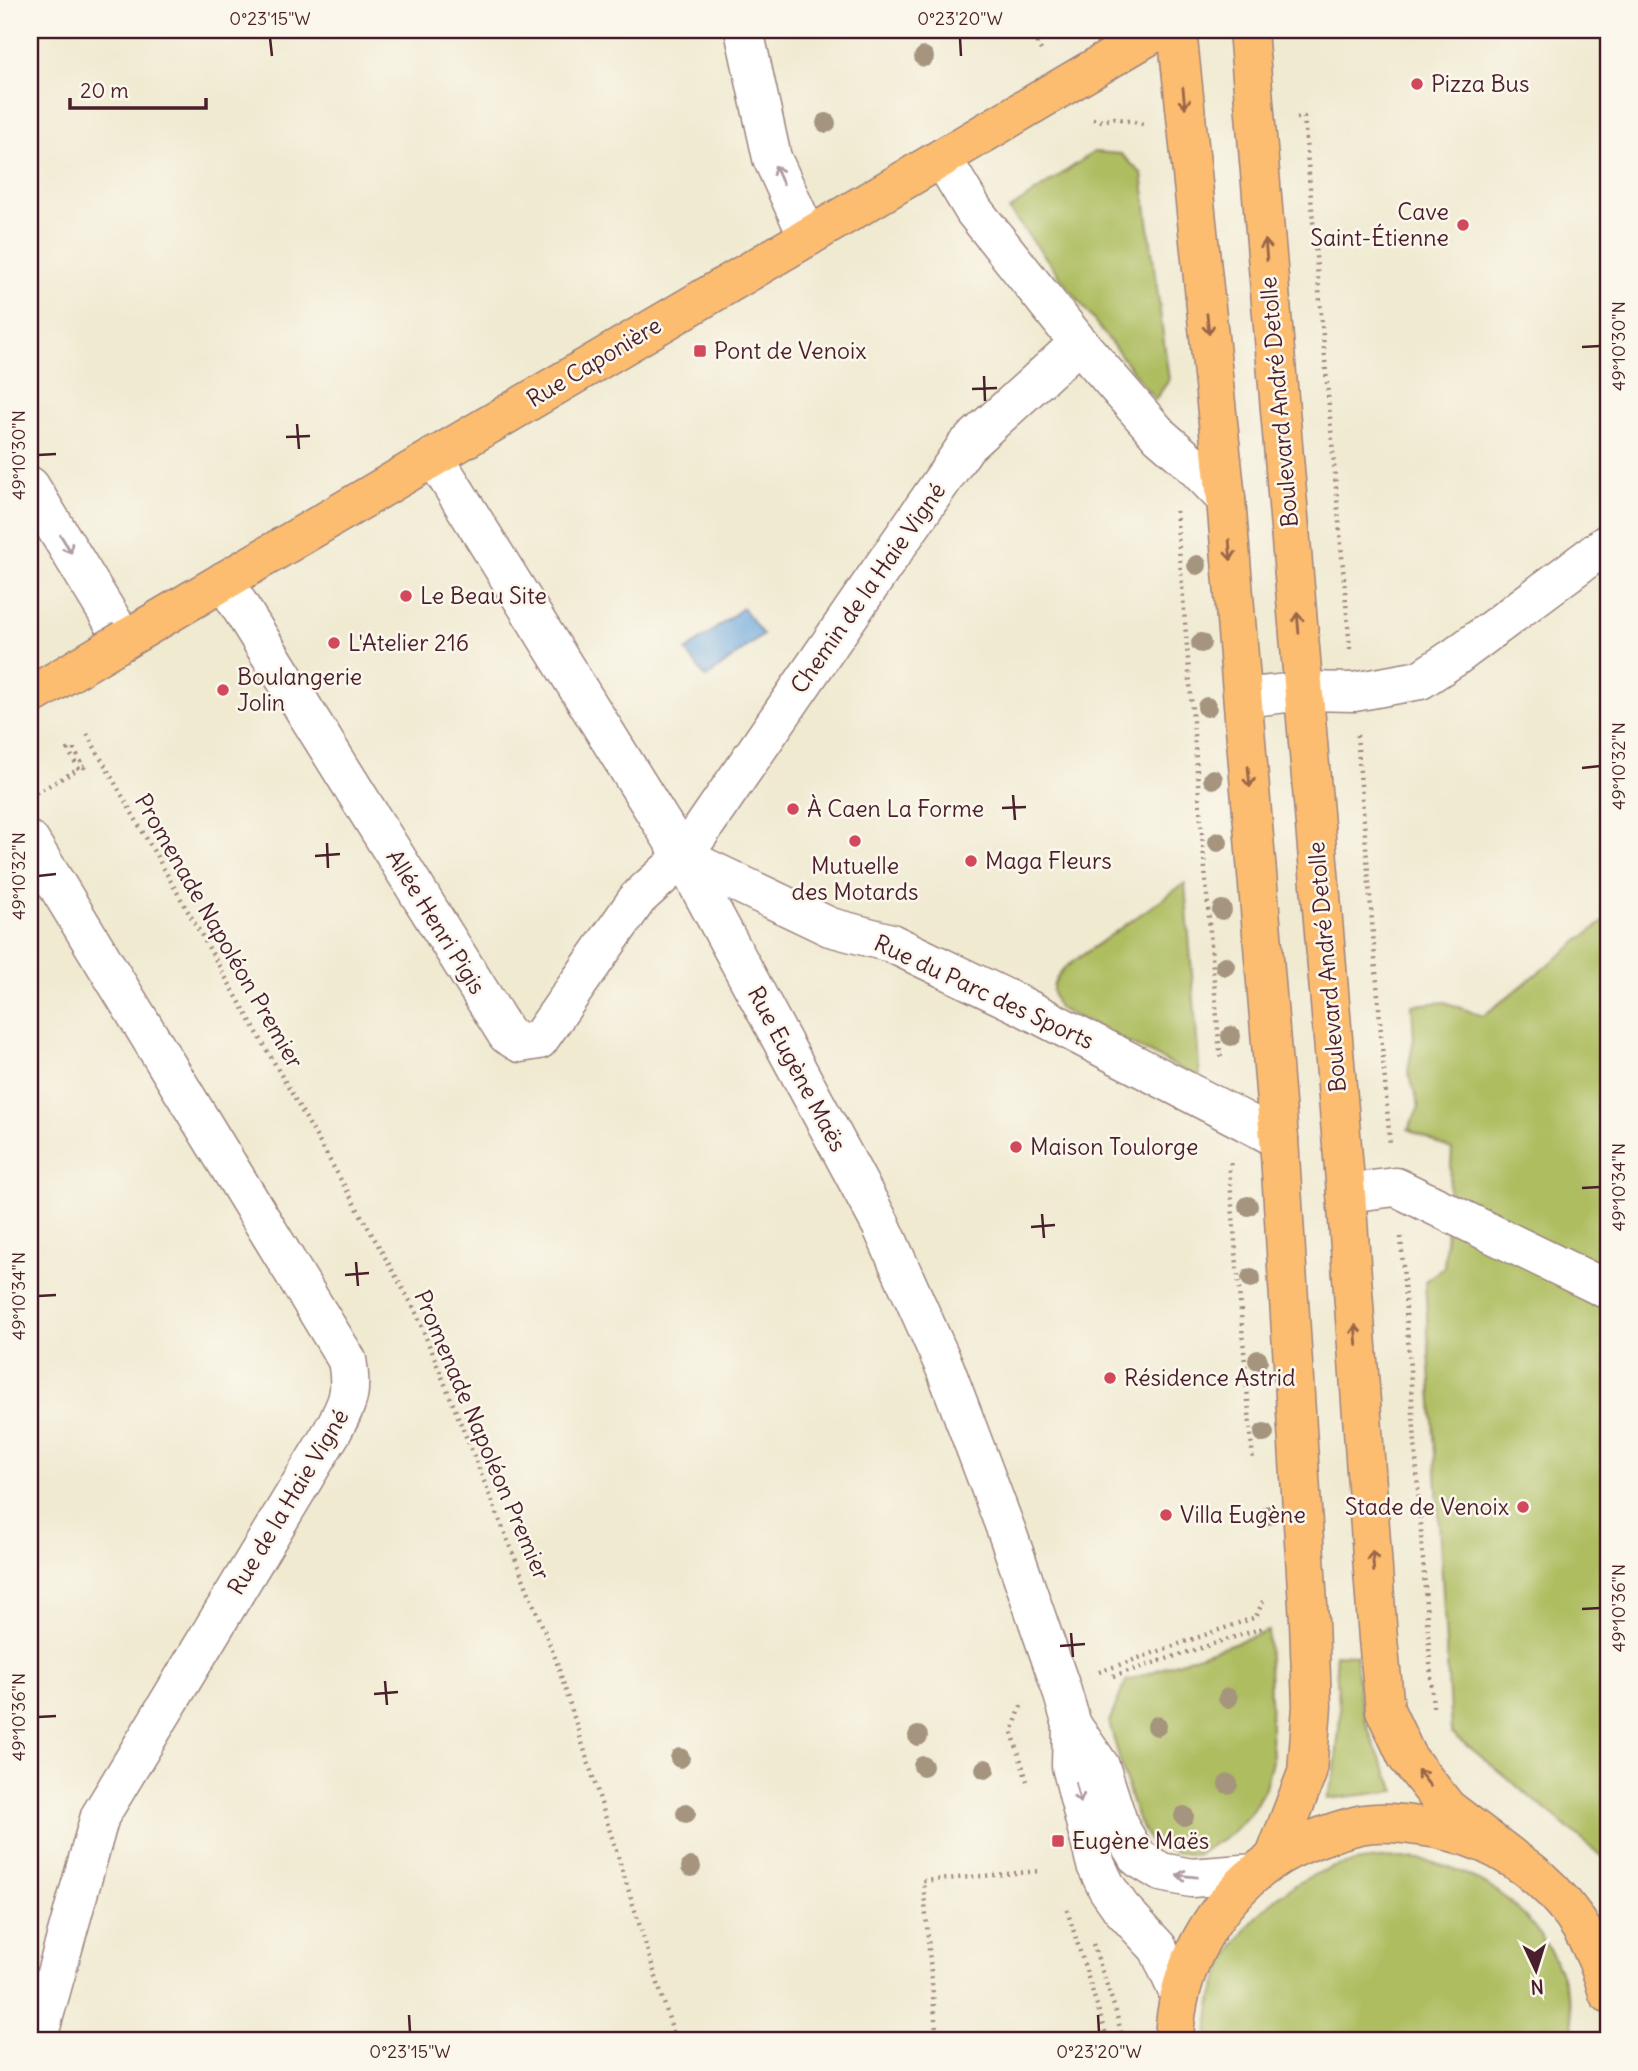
<svg xmlns="http://www.w3.org/2000/svg" width="1638" height="2071" viewBox="0 0 1638 2071" font-family="Delius,sans-serif">
  <rect width="100%" height="100%" fill="#fbf7ec"/>
  <filter id="ink" filterUnits="userSpaceOnUse"><feTurbulence type="fractalNoise" baseFrequency=".0143" numOctaves="2"/><feDisplacementMap in="SourceGraphic" scale="14" xChannelSelector="R" yChannelSelector="G"/><feConvolveMatrix kernelMatrix="1 2 1 2 8 2 1 2 1" color-interpolation-filters="sRGB"/></filter>
  <filter id="wash" filterUnits="userSpaceOnUse"><feTurbulence type="fractalNoise" baseFrequency=".00686" numOctaves="4" result="noise"/><feDisplacementMap in="SourceGraphic" scale="28" xChannelSelector="R" yChannelSelector="G"/><feGaussianBlur stdDeviation="1.57" result="paint"/><feColorMatrix in="noise" values="0 0 0 0 0 0 0 0 0 0 0 0 0 0 0 0 0 1.4 0 .05"/><feComposite in="paint" operator="in"/></filter>
  <g filter="url(#wash)">
    <rect width="100%" height="100%" fill="#f0ead1"/>
    <g fill="#aebd60" stroke="#7c6e46" stroke-width="2">
      <path d="M1094,152L1121,154L1142,174L1169,380L1155,400L1009,210Z"/>
      <path d="M1185,883L1200,1078L1058,1008C1050,990 1051,984 1064,968Z"/>
      <path d="M1608,918V1861L1451,1732L1425,1281L1444,1267L1452,1150L1408,1129L1419,1107L1408,1070L1414,1039L1412,1005L1445,1002L1483,1016Z"/>
      <path d="M1268,1631L1272,1761L1265,1788L1251,1813L1232,1833L1196,1855L1174,1852L1150,1842L1136,1816L1109,1722L1126,1681Z"/>
      <path d="M1335,1654L1357,1655C1354,1704 1374,1749 1396,1791L1327,1799L1335,1771L1340,1717Z"/>
      <path d="M1401,1858C1413,1859 1426,1860 1438,1864C1508,1884 1557,1937 1571,2009C1573,2020 1573,2031 1573,2041H1209C1204,1966 1261,1891 1331,1868C1354,1860 1377,1859 1401,1858Z"/>
    </g>
    <path fill="#6da8dd" stroke="#5c6484" stroke-width="2" d="M743,608L763,635L706,678L686,651Z"/>
  </g>
  <g filter="url(#ink)">
    <g fill="none" stroke-linecap="round" stroke-linejoin="round">
      <g stroke="#9d847e" stroke-width="41">
        <g id="minor">
          <path d="M744,30L772,158L808,237"/>
          <path d="M942,158L974,211L1079,343L1160,436L1190,462L1226,499"/>
          <path d="M434,457L683,857L881,1225L945,1368L1008,1535L1061,1688L1072,1725L1071,1766L1096,1865L1107,1888L1121,1908L1158,1948L1179,1994"/>
          <path d="M30,486L124,640"/>
          <path d="M224,581L507,1035L520,1043L539,1040L638,898L683,857L966,446L1079,343"/>
          <path d="M1243,698L1304,691L1354,692L1420,680L1455,657L1608,543"/>
          <path d="M30,841L347,1360C353,1393 348,1403 332,1432L100,1816L37,2041"/>
          <path d="M683,857L830,927L891,943L1022,1006L1279,1139"/>
          <path d="M1346,1193L1396,1187L1608,1290"/>
          <path d="M1072,1725L1100,1766L1120,1828L1138,1858L1161,1872L1191,1878L1255,1873"/>
        </g>
      </g>
      <g stroke="#9d847e" stroke-width="41">
        <g id="major">
          <path d="M1177,30L1226,499L1279,1139L1309,1621L1312,1706L1307,1773L1274,1859"/>
          <path d="M1248,30L1346,1193L1378,1639L1385,1710L1407,1757L1447,1808L1510,1856"/>
          <path d="M124,640L1159,30"/>
          <path d="M30,696L54,682"/>
          <path d="M1174,2041C1176,1969 1212,1903 1271,1861C1292,1846 1334,1831 1359,1825C1377,1821 1400,1823 1418,1826C1513,1837 1584,1900 1608,1993"/>
        </g>
      </g>
      <g stroke="#9d847e" stroke-width="4.5" stroke-dasharray="2 5" stroke-linecap="butt">
        <path d="M1041,50L1037,43L1060,30"/>
        <path d="M1297,118L1304,117L1350,649"/>
        <path d="M1093,119L1102,121L1115,118L1143,124"/>
        <path d="M1176,511L1220,1055L1223,1060"/>
        <path d="M87,734L415,1310L556,1660L676,2041"/>
        <path d="M1357,735L1390,1145"/>
        <path d="M30,796L79,769L68,750L73,748L84,767L86,765"/>
        <path d="M1231,1163L1229,1168L1253,1461"/>
        <path d="M1401,1237L1433,1707"/>
        <path d="M1099,1672L1256,1617L1263,1601"/>
        <path d="M1113,1676L1266,1627"/>
        <path d="M1021,1706L1012,1732L1027,1781"/>
        <path d="M1067,1910L1108,2041"/>
        <path d="M1093,1944L1116,2012L1123,2041"/>
        <path d="M937,2041L923,1881L1041,1871"/>
      </g>
      <use href="#minor" stroke="#fff" stroke-width="38"/>
      <use href="#major" stroke="#fcbd6f" stroke-width="38"/>
      <g stroke="#9d847e" stroke-width="41" stroke-linecap="butt">
        <path id="major-bridge" d="M54,682L124,640"/>
      </g>
      <use href="#major-bridge" stroke="#fcbd6f" stroke-width="38"/>
    </g>
    <g fill="#a5947e">
      <circle cx="924" cy="57" r="10"/>
      <circle cx="826" cy="123" r="10"/>
      <circle cx="1197" cy="565" r="10"/>
      <circle cx="1201" cy="643" r="10"/>
      <circle cx="1207" cy="707" r="10"/>
      <circle cx="1213" cy="779" r="10"/>
      <circle cx="1218" cy="842" r="10"/>
      <circle cx="1222" cy="910" r="10"/>
      <circle cx="1225" cy="966" r="10"/>
      <circle cx="1231" cy="1036" r="10"/>
      <circle cx="1248" cy="1206" r="10"/>
      <circle cx="1251" cy="1278" r="10"/>
      <circle cx="1258" cy="1360" r="10"/>
      <circle cx="1264" cy="1433" r="10"/>
      <circle cx="1269" cy="1515" r="10"/>
      <circle cx="1228" cy="1698" r="10"/>
      <circle cx="1157" cy="1726" r="10"/>
      <circle cx="918" cy="1736" r="10"/>
      <circle cx="680" cy="1758" r="10"/>
      <circle cx="923" cy="1766" r="10"/>
      <circle cx="985" cy="1769" r="10"/>
      <circle cx="1228" cy="1784" r="10"/>
      <circle cx="686" cy="1813" r="10"/>
      <circle cx="1184" cy="1816" r="10"/>
      <circle cx="691" cy="1867" r="10"/>
    </g>
    <defs><path id="oneway-shaft" d="M-6 0H5M1.5-3L5.5 0L1.5 3" fill="none" stroke-width="1.6" stroke-linecap="round" stroke-linejoin="round" transform="scale(1.75)"/></defs>
    <g stroke="#9a664a">
      <use href="#oneway-shaft" transform="translate(1184 98) rotate(84)"/>
      <use href="#oneway-shaft" transform="translate(1266 250) rotate(-95)"/>
      <use href="#oneway-shaft" transform="translate(1208 324) rotate(84)"/>
      <use href="#oneway-shaft" transform="translate(1230 550) rotate(85)"/>
      <use href="#oneway-shaft" transform="translate(1298 623) rotate(-95)"/>
      <use href="#oneway-shaft" transform="translate(1249 777) rotate(85)"/>
      <use href="#oneway-shaft" transform="translate(1356 1335) rotate(-94)"/>
      <use href="#oneway-shaft" transform="translate(1373 1561) rotate(-94)"/>
      <use href="#oneway-shaft" transform="translate(1424 1778) rotate(-128)"/>
    </g>
    <g stroke="#ae9aa0">
      <use href="#oneway-shaft" transform="translate(779 175) rotate(-114)"/>
      <use href="#oneway-shaft" transform="translate(66 544) rotate(58)"/>
      <use href="#oneway-shaft" transform="translate(1078 1793) rotate(76)"/>
      <use href="#oneway-shaft" transform="translate(1187 1876) rotate(-174)"/>
    </g>
  </g>
  <path fill="none" stroke="#4a1f2b" stroke-width="2.5" d="M270,38L272,56M960,38L961,56M1582,347L1600,346M984,376L985,401M972,389L997,388M297,424L299,449M286,437L310,436M38,455L56,454M1582,768L1600,766M1013,795L1015,820M1002,808L1026,807M327,843L328,868M315,856L340,854M38,876L56,874M1582,1188L1600,1187M1042,1214L1044,1238M1031,1227L1055,1225M356,1262L358,1286M345,1275L369,1273M38,1296L56,1295M1582,1609L1600,1608M1071,1633L1073,1657M1060,1646L1085,1644M385,1681L387,1705M374,1694L398,1692M38,1717L56,1716M409,2015L410,2032M1098,2015L1099,2032"/>
  <g fill="#d1495b" stroke="#fbf7ec" stroke-width="2.5">
    <circle cx="1417" cy="84" r="7"/>
    <circle cx="1463" cy="225" r="7"/>
    <rect x="693" y="344" width="14" height="14" rx="3.5"/>
    <circle cx="406" cy="596" r="7"/>
    <circle cx="334" cy="643" r="7"/>
    <circle cx="223" cy="690" r="7"/>
    <circle cx="793" cy="809" r="7"/>
    <circle cx="855" cy="841" r="7"/>
    <circle cx="971" cy="861" r="7"/>
    <circle cx="1016" cy="1147" r="7"/>
    <circle cx="1110" cy="1378" r="7"/>
    <circle cx="1523" cy="1507" r="7"/>
    <circle cx="1166" cy="1515" r="7"/>
    <rect x="1051" y="1834" width="14" height="14" rx="3.5"/>
  </g>
  <g text-anchor="middle" stroke-width="5" stroke-linejoin="round" paint-order="stroke">
    <g font-size="23" fill="#4a1f2b" stroke="#fbf7ec" text-anchor="start">
      <text x="1431" y="92">Pizza Bus</text>
      <text x="1449" y="220" text-anchor="end">Cave<tspan x="1449" dy="26">Saint-Étienne</tspan></text>
      <text x="714" y="359">Pont de Venoix</text>
      <text x="420" y="604">Le Beau Site</text>
      <text x="348" y="651">L'Atelier 216</text>
      <text x="237" y="685">Boulangerie<tspan x="237" dy="26">Jolin</tspan></text>
      <text x="807" y="817">À Caen La Forme</text>
      <text x="985" y="869">Maga Fleurs</text>
      <text x="855" y="874" text-anchor="middle">Mutuelle<tspan x="855" dy="26">des Motards</tspan></text>
      <text x="1030" y="1155">Maison Toulorge</text>
      <text x="1124" y="1386">Résidence Astrid</text>
      <text x="1509" y="1515" text-anchor="end">Stade de Venoix</text>
      <text x="1180" y="1523">Villa Eugène</text>
      <text x="1072" y="1849">Eugène Maës</text>
    </g>
    <g font-size="23" fill="#4a1f2b" stroke="#fbf7ec">
      <text transform="translate(594 362) rotate(-31)" y="8">Rue Caponière</text>
      <text transform="translate(1279 402) rotate(-95)" y="8">Boulevard André Detolle</text>
      <text transform="translate(868 588) rotate(-55)" y="8">Chemin de la Haie Vigné</text>
      <text transform="translate(436 922) rotate(58)" y="8">Allée Henri Pigis</text>
      <text transform="translate(219 931) rotate(60)" y="8">Promenade Napoléon Premier</text>
      <text transform="translate(1327 967) rotate(-95)" y="8">Boulevard André Detolle</text>
      <text transform="translate(984 992) rotate(25)" y="8">Rue du Parc des Sports</text>
      <text transform="translate(797 1069) rotate(62)" y="8">Rue Eugène Maës</text>
      <text transform="translate(482 1435) rotate(67)" y="8">Promenade Napoléon Premier</text>
      <text transform="translate(288 1502) rotate(-59)" y="8">Rue de la Haie Vigné</text>
    </g>
  </g>
  <rect width="1638" height="2071" fill="none" stroke="#fbf7ec" stroke-width="77"/>
  <g transform="translate(1536 1970) rotate(176)" stroke="#fbf7ec" stroke-width="5" paint-order="stroke">
  <path d="M0-5L12 26L0 18L-12 26Z" fill="#4a1f2b"/>
  <text y="-10" font-size="19" font-weight="bold" text-anchor="middle" fill="#4a1f2b">N</text>
  </g>
  <path d="M70 98v10h136v-10" fill="none" stroke="#4a1f2b" stroke-width="3.5"/>
  <text x="80" y="98" font-size="21" fill="#4a1f2b" stroke="#fbf7ec" stroke-width="5" paint-order="stroke">20 m</text>
  <rect x="38" y="38" width="1562" height="1994" fill="none" stroke="#4a1f2b" stroke-width="2.5"/>
  <g font-size="18" text-anchor="middle" fill="#4a1f2b">
    <text x="270" y="25">0°23'15"W</text>
    <text x="960" y="25">0°23'20"W</text>
    <text transform="translate(1619 346) rotate(-90)" y="6">49°10'30"N</text>
    <text transform="translate(19 455) rotate(-90)" y="6">49°10'30"N</text>
    <text transform="translate(1619 766) rotate(-90)" y="6">49°10'32"N</text>
    <text transform="translate(19 876) rotate(-90)" y="6">49°10'32"N</text>
    <text transform="translate(1619 1187) rotate(-90)" y="6">49°10'34"N</text>
    <text transform="translate(19 1296) rotate(-90)" y="6">49°10'34"N</text>
    <text transform="translate(1619 1608) rotate(-90)" y="6">49°10'36"N</text>
    <text transform="translate(19 1717) rotate(-90)" y="6">49°10'36"N</text>
    <text x="410" y="2058">0°23'15"W</text>
    <text x="1099" y="2058">0°23'20"W</text>
  </g>
</svg>
